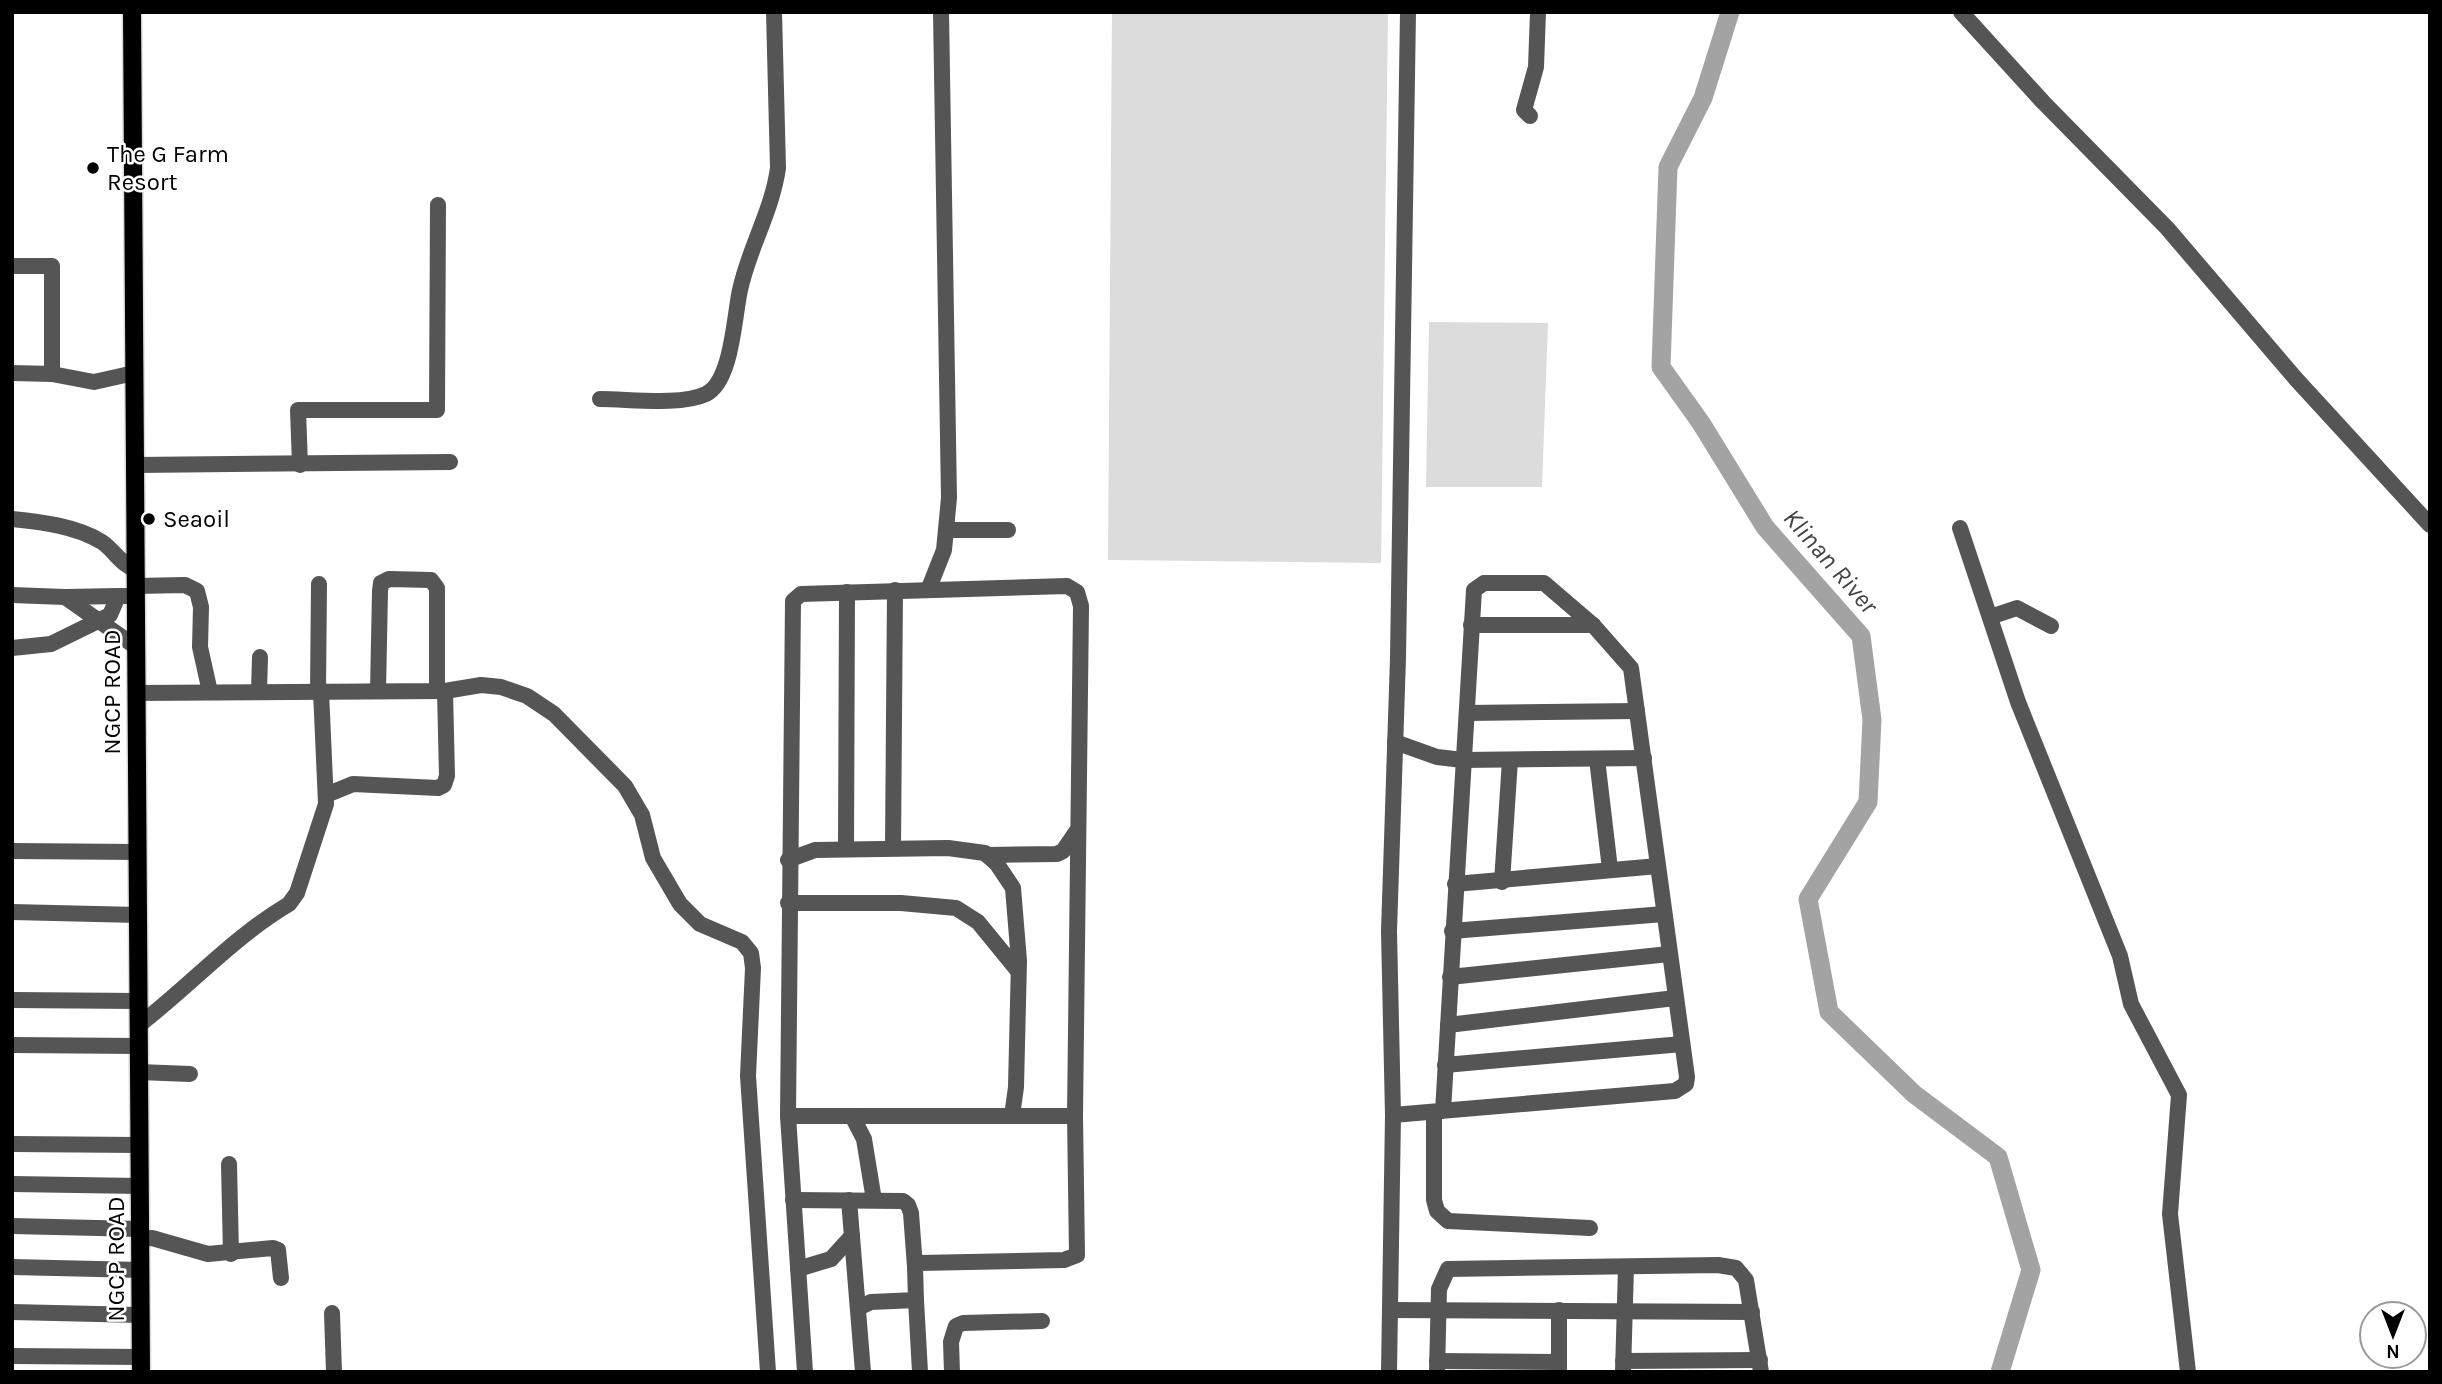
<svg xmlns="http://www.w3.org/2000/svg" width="2442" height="1384" viewBox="0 0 2442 1384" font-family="Karla,sans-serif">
  <rect width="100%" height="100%" fill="#fff"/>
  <g fill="#dcdcdc">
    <path d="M1112,12H1388L1381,563L1108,560Z"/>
    <path d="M1429,322L1548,323L1542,487H1426Z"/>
  </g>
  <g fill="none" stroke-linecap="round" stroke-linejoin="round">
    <path stroke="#a3a3a3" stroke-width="19" d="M1730,12L1703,98L1668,167L1661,367L1701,423L1765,527L1861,636L1872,720L1868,802L1808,899L1829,1012L1914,1094L1998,1157L2031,1270L2000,1372"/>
    <g stroke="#dbdbdb" stroke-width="21">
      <path id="major" d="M132,12L141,1372"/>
    </g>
    <g stroke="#555" stroke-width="16">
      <path d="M1961,12L2043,102L2167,228L2296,379L2430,525"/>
      <path d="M1530,116L1524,110L1536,67L1538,12"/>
      <path d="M12,266H52V374"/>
      <path d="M12,373L52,374L94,382L134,373"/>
      <path d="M600,399C630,399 680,406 706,394C732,381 734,317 740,290C749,248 772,211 778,168L774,12"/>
      <path d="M135,465L450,462"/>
      <path d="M300,465L298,410H437L438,205"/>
      <path d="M12,519C42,522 76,526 102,542C115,551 120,564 135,569"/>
      <path d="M1960,528L2018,702L2120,956L2131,1004L2179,1095L2170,1214L2188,1372"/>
      <path d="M948,530H1008"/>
      <path d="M136,586L185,585L197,591L201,607L200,647L210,692"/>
      <path d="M929,588L944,550L949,498L941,12"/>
      <path d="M12,595L65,597L136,647"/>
      <path d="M65,597L118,596"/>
      <path d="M1990,617L2017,608L2051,626"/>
      <path d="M1471,625H1593"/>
      <path d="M12,648L51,644L110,615L118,596H136"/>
      <path d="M318,691L319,584"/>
      <path d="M378,691L380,591L381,583L389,579L431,580L437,588V691"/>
      <path d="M259,692L260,657"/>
      <path d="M136,693L445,691L481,685L501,687L527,696L554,714L625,786L642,815L653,858L680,904L700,924L742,942L751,953L753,968L748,1076L768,1372"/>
      <path d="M1467,713L1637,711"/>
      <path d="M1395,742L1437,757L1463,760L1644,758"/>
      <path d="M1597,759L1610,869"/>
      <path d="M326,795L353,784L438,788L444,785L447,776L445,691"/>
      <path d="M846,848L847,592"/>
      <path d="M893,848L895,590"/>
      <path d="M12,851L137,852"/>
      <path d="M987,855L1057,854L1063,851L1076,832"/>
      <path d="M788,860L815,850L948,848L985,853L997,864L1013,888L1019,961L1016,1087L1012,1116"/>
      <path d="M1502,882L1510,760"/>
      <path d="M1455,884L1658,866"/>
      <path d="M788,903H901L956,908L978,922L1018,971"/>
      <path d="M12,912L138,915"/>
      <path d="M1452,931L1664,914"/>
      <path d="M1450,977L1669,954"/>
      <path d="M12,1000L138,1001"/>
      <path d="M139,1025C191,985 232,938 289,904L297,893L326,804L321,691"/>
      <path d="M1448,1025L1675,998"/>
      <path d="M12,1045L139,1046"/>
      <path d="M1445,1065L1682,1044"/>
      <path d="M139,1072L190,1074"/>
      <path d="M1434,1112V1200L1437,1211L1448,1221L1590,1228"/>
      <path d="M1393,1115L1675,1091L1686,1084L1687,1077L1631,668L1593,625L1544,583H1484L1474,590L1443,1111"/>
      <path d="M788,1116H1075L1081,606L1077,592L1067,586L801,594L793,601L788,1116L805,1372"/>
      <path d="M852,1116L864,1139L874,1200"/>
      <path d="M12,1144L139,1145"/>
      <path d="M229,1164L231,1254"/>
      <path d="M12,1184L140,1186"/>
      <path d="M793,1200L903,1201L908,1205L911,1213L915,1267"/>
      <path d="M849,1200L863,1372"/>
      <path d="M12,1226L140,1229"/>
      <path d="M140,1239L152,1238L208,1254L273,1248L278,1250L281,1278"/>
      <path d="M12,1267L140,1270"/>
      <path d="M798,1269L831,1259L852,1236"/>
      <path d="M916,1300L920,1372"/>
      <path d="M858,1308L871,1302L916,1300L915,1267L919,1263L1064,1260L1077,1255L1075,1116"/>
      <path d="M1390,1310L1752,1312"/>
      <path d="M1559,1310V1372"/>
      <path d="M12,1312L140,1315"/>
      <path d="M332,1313L334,1372"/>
      <path d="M12,1356L141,1357"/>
      <path d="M1437,1361L1559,1362"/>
      <path d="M1623,1361L1760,1360"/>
      <path d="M952,1372L951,1342L956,1326L963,1323L1042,1321"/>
      <path d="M1389,1372L1393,1115L1389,931L1398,658L1408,12"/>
      <path d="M1437,1372L1439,1289L1448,1269L1718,1265L1736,1268L1746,1280L1761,1372"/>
      <path d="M1623,1372L1626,1267"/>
    </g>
    <use href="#major" stroke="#000" stroke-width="18"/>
  </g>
  <g fill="#000" stroke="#fff" stroke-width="2.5">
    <circle cx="93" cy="168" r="7"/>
    <circle cx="149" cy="519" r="7"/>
  </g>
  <g text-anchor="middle" stroke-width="5" stroke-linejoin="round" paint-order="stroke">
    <g font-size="24" fill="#000" stroke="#fff" text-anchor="start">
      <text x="107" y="162">The G Farm<tspan x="107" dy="28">Resort</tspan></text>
      <text x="163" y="527">Seaoil</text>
    </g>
    <g font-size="24" fill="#000" stroke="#fff">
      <text transform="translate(112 692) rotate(-90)" y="8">NGCP ROAD</text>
      <text transform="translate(116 1259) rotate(-90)" y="8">NGCP ROAD</text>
    </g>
    <g font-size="26" font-style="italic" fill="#444" stroke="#fff">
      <text transform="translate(1831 561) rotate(49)" y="9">Klinan River</text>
    </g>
  </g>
  <rect width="2442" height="1384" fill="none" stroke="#000000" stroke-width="28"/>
  <g transform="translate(2393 1335) rotate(180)"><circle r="33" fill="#ffffff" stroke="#999999" stroke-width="2"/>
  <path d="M0-5L12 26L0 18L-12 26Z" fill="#000000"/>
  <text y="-10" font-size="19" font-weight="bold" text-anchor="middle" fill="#000000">N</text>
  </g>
</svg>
